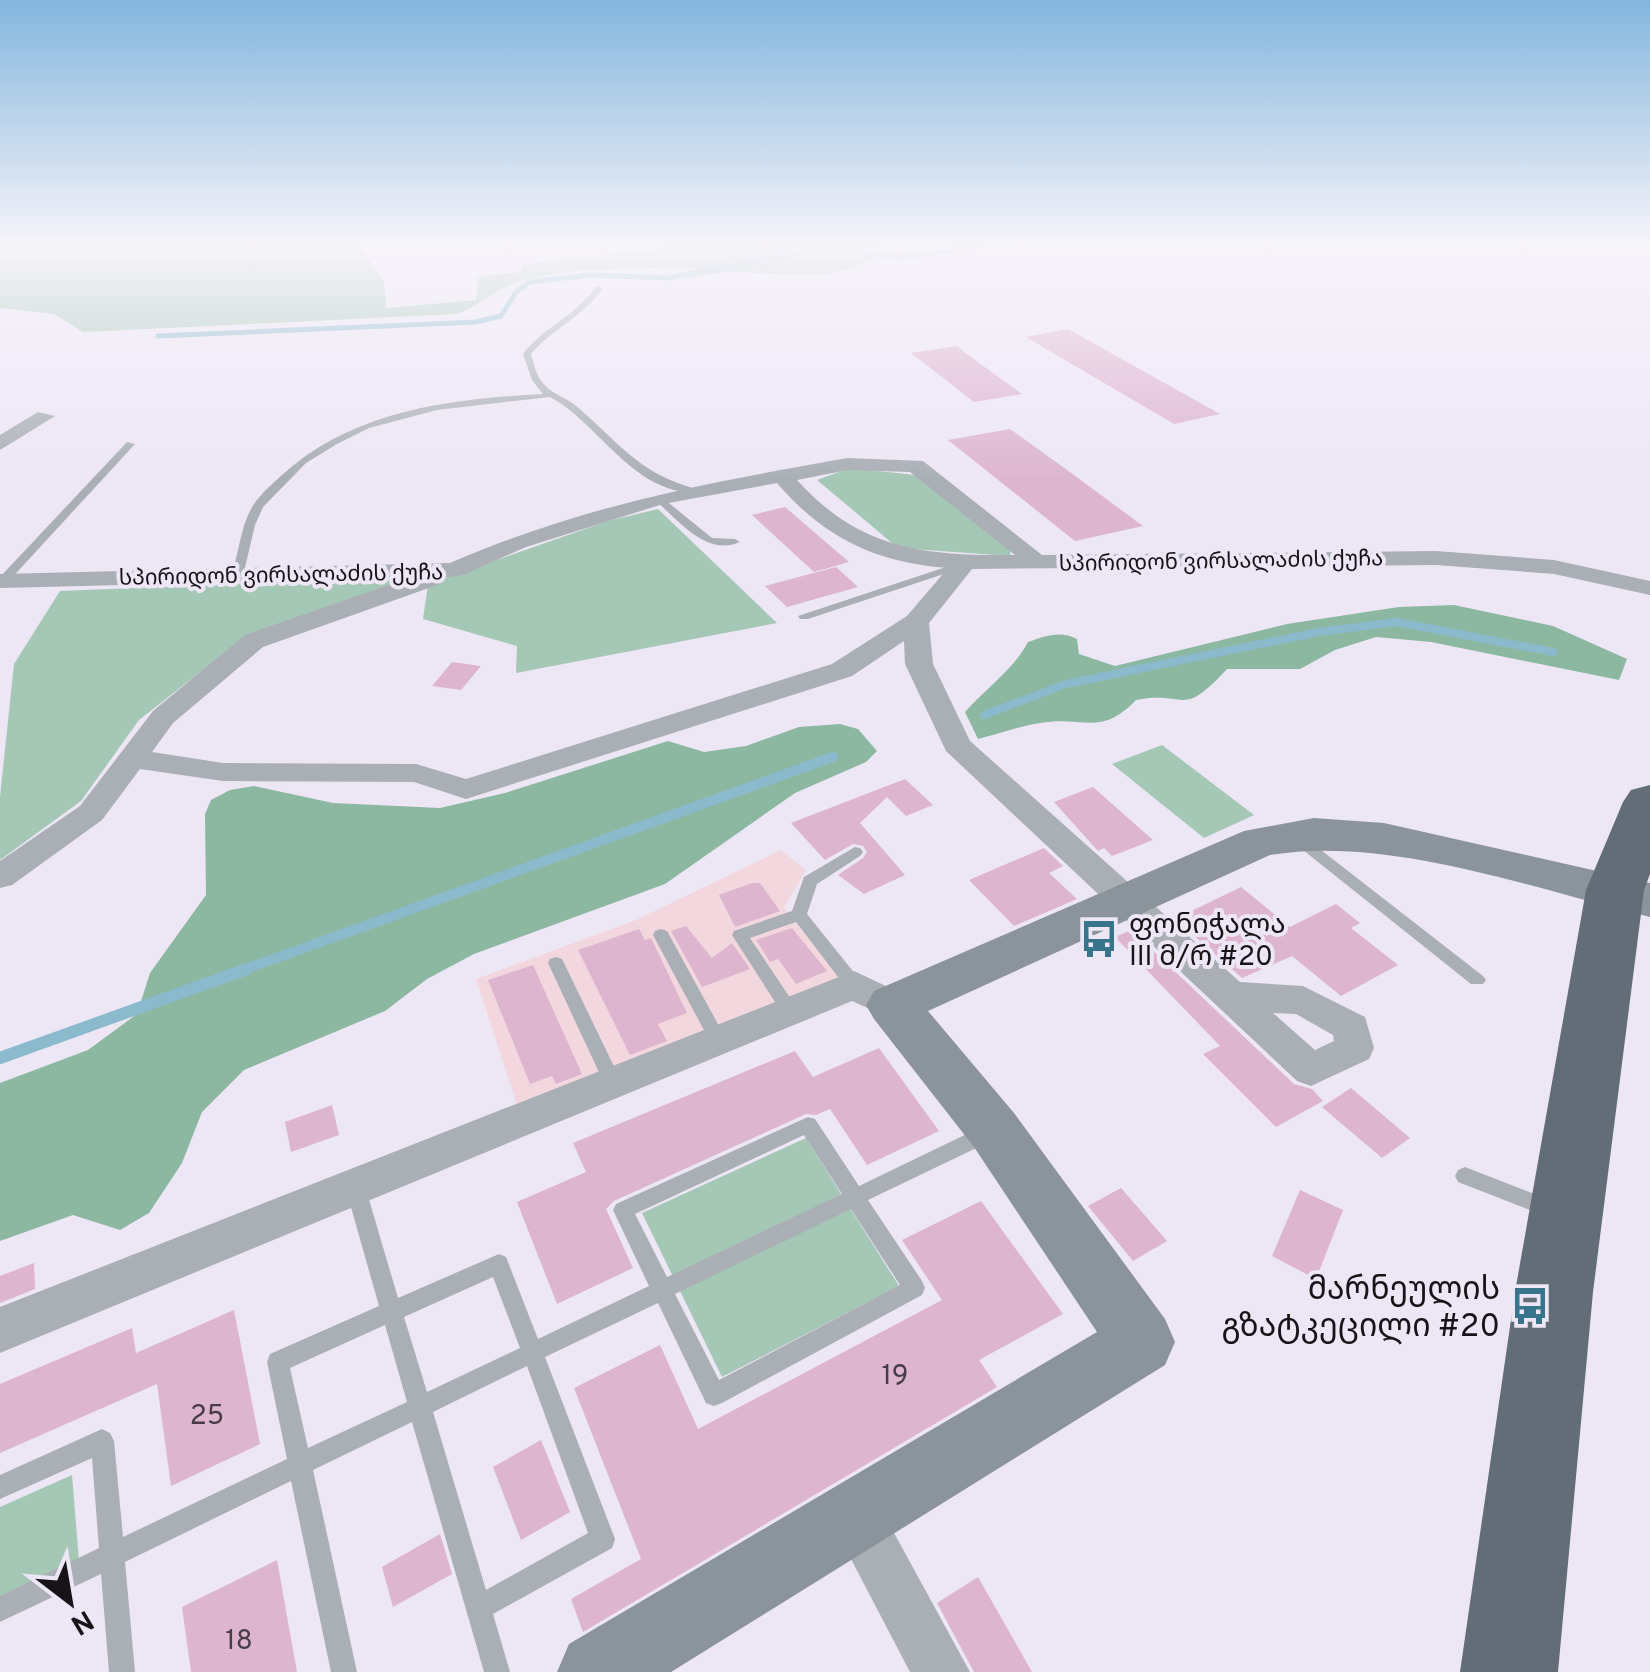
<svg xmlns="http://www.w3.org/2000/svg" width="1650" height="1672" viewBox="0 0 1650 1672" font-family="Overpass,'Noto Sans Georgian',sans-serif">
  <rect width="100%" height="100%" fill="#ede6f5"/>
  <path fill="#f2d8de" d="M781,850L806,870L784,908L843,982L518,1108L476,979L636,920Z"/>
  <g fill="#a5c7b5">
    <path d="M0,246H359L384,281L386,308L476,300L479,276L521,272L523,265L674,246H876L878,255C835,285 781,272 732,272C716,272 700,277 685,279V274L700,269L686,267C629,270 566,265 512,284C493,291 478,307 457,314L83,332L54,314L0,308Z"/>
    <path d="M850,468L915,475L1011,549L1010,556L898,548L817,480Z"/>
    <path d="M658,509L777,623L516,673L517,646L423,619L428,584L608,521Z"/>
    <path d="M422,576L249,634L139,720L81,801L0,860V797L14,664L60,591Z"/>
    <path d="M1162,745L1254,815L1204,838L1112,764Z"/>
    <path d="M806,1138L899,1286L722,1377L642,1213Z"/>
    <path d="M72,1475L79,1561L0,1599V1507Z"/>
  </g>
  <g fill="#8cb7a1">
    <path d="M1454,605L1553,626L1627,659L1619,680L1431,642L1376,637L1335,650L1300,669H1227C1180,720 1188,690 1136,700C1099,738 1084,715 1040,723C1020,726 999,734 978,739L965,712C985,689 1014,669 1028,642C1045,636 1060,630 1077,639L1079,654L1115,666L1287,624L1399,607Z"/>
    <path d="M840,724L858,729L877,751L866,762L795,793L665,884L474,954L427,979L385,1011L244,1070L202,1112L182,1163L149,1213L120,1230L73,1215L0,1241V1083L88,1050L137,1014L150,973L206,895L205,814L211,800L230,790L254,786L333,803L440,808L505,793L668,741L704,752L746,746L799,727Z"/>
  </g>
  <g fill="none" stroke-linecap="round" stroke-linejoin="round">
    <path stroke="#8bbacd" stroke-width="5" d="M158,336L476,322L501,316L516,292L530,282L590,275L668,278L830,247L897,258L982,246"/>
    <path stroke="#8bbacd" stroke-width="8" d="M984,715L1066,684L1319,632L1397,622L1553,652"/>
    <path stroke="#8bbacd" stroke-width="10" d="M240,971L833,757"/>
    <path stroke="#8bbacd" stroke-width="12" d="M0,1058L247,969"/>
  </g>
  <g fill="#ddb5cf">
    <path d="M1068,329L1220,414L1174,424L1026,337Z"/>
    <path d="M957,346L964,352L1022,394L974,402L911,353Z"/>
    <path d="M1010,429L1063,467L1143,526L1075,541L948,440Z"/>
    <path d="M785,507L849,562L814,572L752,515Z"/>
    <path d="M836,567L858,587L787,607L765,586Z"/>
    <path d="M452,662L481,666L461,690L432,686Z"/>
    <path d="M905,779L933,805L906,816L887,797L860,823L905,875L864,894L838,875L863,858L867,852L863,846L853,844L825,860L791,823Z"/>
    <path d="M1093,787L1153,840L1112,856L1104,848L1098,851L1054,802Z"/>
    <path d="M1044,848L1063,866L1049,873L1077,899L1014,926L969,880Z"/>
    <path d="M752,883H760L780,911L735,927L719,895Z"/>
    <path d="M1241,887L1290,927L1336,904L1360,923L1351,928L1398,965L1341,996L1292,956L1242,978L1175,919Z"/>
    <path d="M686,926L712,958L732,943L750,969L702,987L671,931Z"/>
    <path d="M792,928L827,971L796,984L778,959L770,962L756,940Z"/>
    <path d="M639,929L645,940L651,938L687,1013L658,1024L667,1041L630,1055L578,950Z"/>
    <path d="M1131,930L1294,1084L1312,1089L1323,1101L1276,1127L1203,1054L1220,1046L1115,937Z"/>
    <path d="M533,965L582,1074L556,1084L552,1076L530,1084L488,980Z"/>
    <path d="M879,1048L939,1131L867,1165L830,1109L816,1115L806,1114L614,1201L606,1209L633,1268L557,1304L517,1202L586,1172L573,1143L795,1051L813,1077Z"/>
    <path d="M1351,1088L1410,1138L1382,1158L1322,1107Z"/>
    <path d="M332,1105L339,1135L291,1152L285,1122Z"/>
    <path d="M1121,1188L1167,1241L1133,1261L1088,1206Z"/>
    <path d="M1300,1190L1343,1210L1316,1279L1272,1256Z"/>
    <path d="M981,1201L1063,1314L979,1360L997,1387L583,1632L571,1599L641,1559L574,1388L660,1345L698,1429L942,1300L902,1240Z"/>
    <path d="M34,1263L35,1289L0,1303V1276Z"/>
    <path d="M234,1310L260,1444L171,1486L157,1384L0,1453V1384L132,1328L136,1353Z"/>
    <path d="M541,1440L570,1512L521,1540L493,1467Z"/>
    <path d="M440,1534L452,1574L393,1607L382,1567Z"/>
    <path d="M277,1560L297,1672H191L182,1607Z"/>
    <path d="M978,1577L1032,1672H974L937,1603Z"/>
  </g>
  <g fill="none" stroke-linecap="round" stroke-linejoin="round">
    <g fill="#aaafb5" fill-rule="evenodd">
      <path d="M596,286L603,288C584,316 552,329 531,354C534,364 536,375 543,383C550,393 565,397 575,405C618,441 637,473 696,489V493C631,492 600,424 550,397L437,410L369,428L337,444L306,463L263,507L255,525L243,576L237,579L233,578L231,576C239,554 240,529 251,509C258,496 271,485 282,475C354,410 451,399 543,394L532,380L523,354C544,327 577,315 596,286Z"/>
      <path d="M127,442L135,444L7,583L0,584V577Z"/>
      <path d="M659,495L712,538L735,539L740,542C707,557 679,521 655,500L654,498Z"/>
      <path d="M964,561L968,562V566L808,619H800L798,616Z"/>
      <path d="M1298,834L1303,836L1483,976L1486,980L1483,984H1471L1293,842L1290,839Z"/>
      <path d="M855,847L860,848L863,852L860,856L817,884L807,914L860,980L863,985L860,990H848L796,922L750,938L799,1011L796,1016L790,1018L784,1016L732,935L734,931L792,911L804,877Z"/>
      <path d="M661,929L667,931L724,1035L727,1040L724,1045L718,1047L712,1045L653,935L655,931Z"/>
      <path d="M556,957L562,959L564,963L622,1083L620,1088L613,1090L606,1088L604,1083L548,963L550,959Z"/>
      <path d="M808,1117L815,1119L859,1186L979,1128L986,1126L993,1128L996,1134L993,1140L868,1200L922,1281L925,1288L922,1295L722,1403L714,1406L706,1403L658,1303L545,1357L615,1539L612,1548L493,1614L510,1672H484L412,1422L313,1470L357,1672H331L291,1481L125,1562L135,1672H109L101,1574L0,1622V1596L99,1548L92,1458L0,1499V1475L102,1429L110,1433L114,1441L123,1537L287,1459L267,1362L270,1354L379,1306L345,1186L348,1180L355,1177L362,1180L365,1186L398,1298L499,1254L506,1257L538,1339L649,1286L613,1210L616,1204ZM804,1135L842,1194L667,1277L635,1214ZM851,1209L900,1285L719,1380L675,1294ZM493,1277L520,1348L427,1392L404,1317ZM385,1325L407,1402L308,1448L290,1368ZM527,1366L588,1533L486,1590L433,1412Z"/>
      <path d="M1465,1167L1555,1202L1558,1208L1555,1214L1548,1217L1458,1182L1455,1176L1458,1170Z"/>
    </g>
    <g fill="#aaafb5" fill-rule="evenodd">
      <path d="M38,412L55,416L0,450V435Z"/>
      <path d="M848,458L923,461L1042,555L1436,551L1554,560L1650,581V595L1554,574L1436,565L972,569L929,623L933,664L970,741L1240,982L1303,986L1365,1017L1374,1048L1369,1059L1311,1086L1297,1081L946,751L905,664L904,641L852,676L466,799L414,782L223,781L140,769L102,820L12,885L0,888V861L80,806L153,711L245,635L409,578L0,588V574L450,563C584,505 706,483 848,458ZM848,470L910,472L1015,555C925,556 860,550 797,480ZM777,483C823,537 876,563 948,568L907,616L832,664L466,779L416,764L223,763L152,752L173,723L263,647L440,584L442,578L463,575L526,547L663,504ZM1273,1013L1296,1014L1333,1035L1334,1041L1315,1050Z"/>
      <path d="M854,971L905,995L911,1005L905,1015L892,1019L852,1001L0,1353V1307Z"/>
      <path d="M856,1490L875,1498L970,1672H910L829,1517L837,1498Z"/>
    </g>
    <path fill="#8b939b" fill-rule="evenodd" d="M1314,818L1384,823L1650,883V917C1534,889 1388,835 1270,855L928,1011L1014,1113L1165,1319L1175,1342L1165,1365L671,1672H557L569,1644L1097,1332L974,1147L874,1019L866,1005L874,991L1244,831Z"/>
    <path fill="#636d78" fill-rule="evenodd" d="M1650,785V874L1644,890L1593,1292L1558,1672H1460L1515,1292L1586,890L1623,802L1631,790Z"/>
  </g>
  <linearGradient id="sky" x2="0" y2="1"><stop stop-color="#83b6dd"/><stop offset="0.51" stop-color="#f7f4fa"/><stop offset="1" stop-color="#f7f4fa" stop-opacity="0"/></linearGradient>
  <rect width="1650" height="480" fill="url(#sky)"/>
  <defs>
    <g id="bus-bare" transform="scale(3)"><path d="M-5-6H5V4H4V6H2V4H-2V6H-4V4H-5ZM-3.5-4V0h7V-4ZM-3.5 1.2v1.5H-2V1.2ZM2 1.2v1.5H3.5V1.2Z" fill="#38758c" stroke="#ede6f5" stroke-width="2.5" paint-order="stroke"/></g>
  </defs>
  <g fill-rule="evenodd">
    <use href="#bus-bare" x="1099" y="939"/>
    <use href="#bus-bare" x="1530" y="1306"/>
  </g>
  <g text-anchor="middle" stroke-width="8" stroke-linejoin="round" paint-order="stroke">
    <g font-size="22" fill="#171419" stroke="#ede6f5">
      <text transform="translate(1221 560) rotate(-1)" y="8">სპირიდონ ვირსალაძის ქუჩა</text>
      <text transform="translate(281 574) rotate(-1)" y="8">სპირიდონ ვირსალაძის ქუჩა</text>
    </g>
    <g font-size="28" fill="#171419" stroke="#ede6f5" text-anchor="start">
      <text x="1129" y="933">ფონიჭალა<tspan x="1129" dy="32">III მ/რ #20</tspan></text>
    </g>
    <g font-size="28" fill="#483c46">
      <text x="895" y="1384">19</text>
      <text x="207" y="1424">25</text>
      <text x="239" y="1649">18</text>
    </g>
    <g font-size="32" fill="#171419" stroke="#ede6f5" text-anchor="end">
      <text x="1500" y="1299">მარნეულის<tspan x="1500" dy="37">გზატკეცილი #20</tspan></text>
    </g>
  </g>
  <g transform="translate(70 1602) rotate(149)" stroke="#ede6f5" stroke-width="8" paint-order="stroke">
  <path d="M0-8L18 38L0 25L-18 38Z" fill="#171419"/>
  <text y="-15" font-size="28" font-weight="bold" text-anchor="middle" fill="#171419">N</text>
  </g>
</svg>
